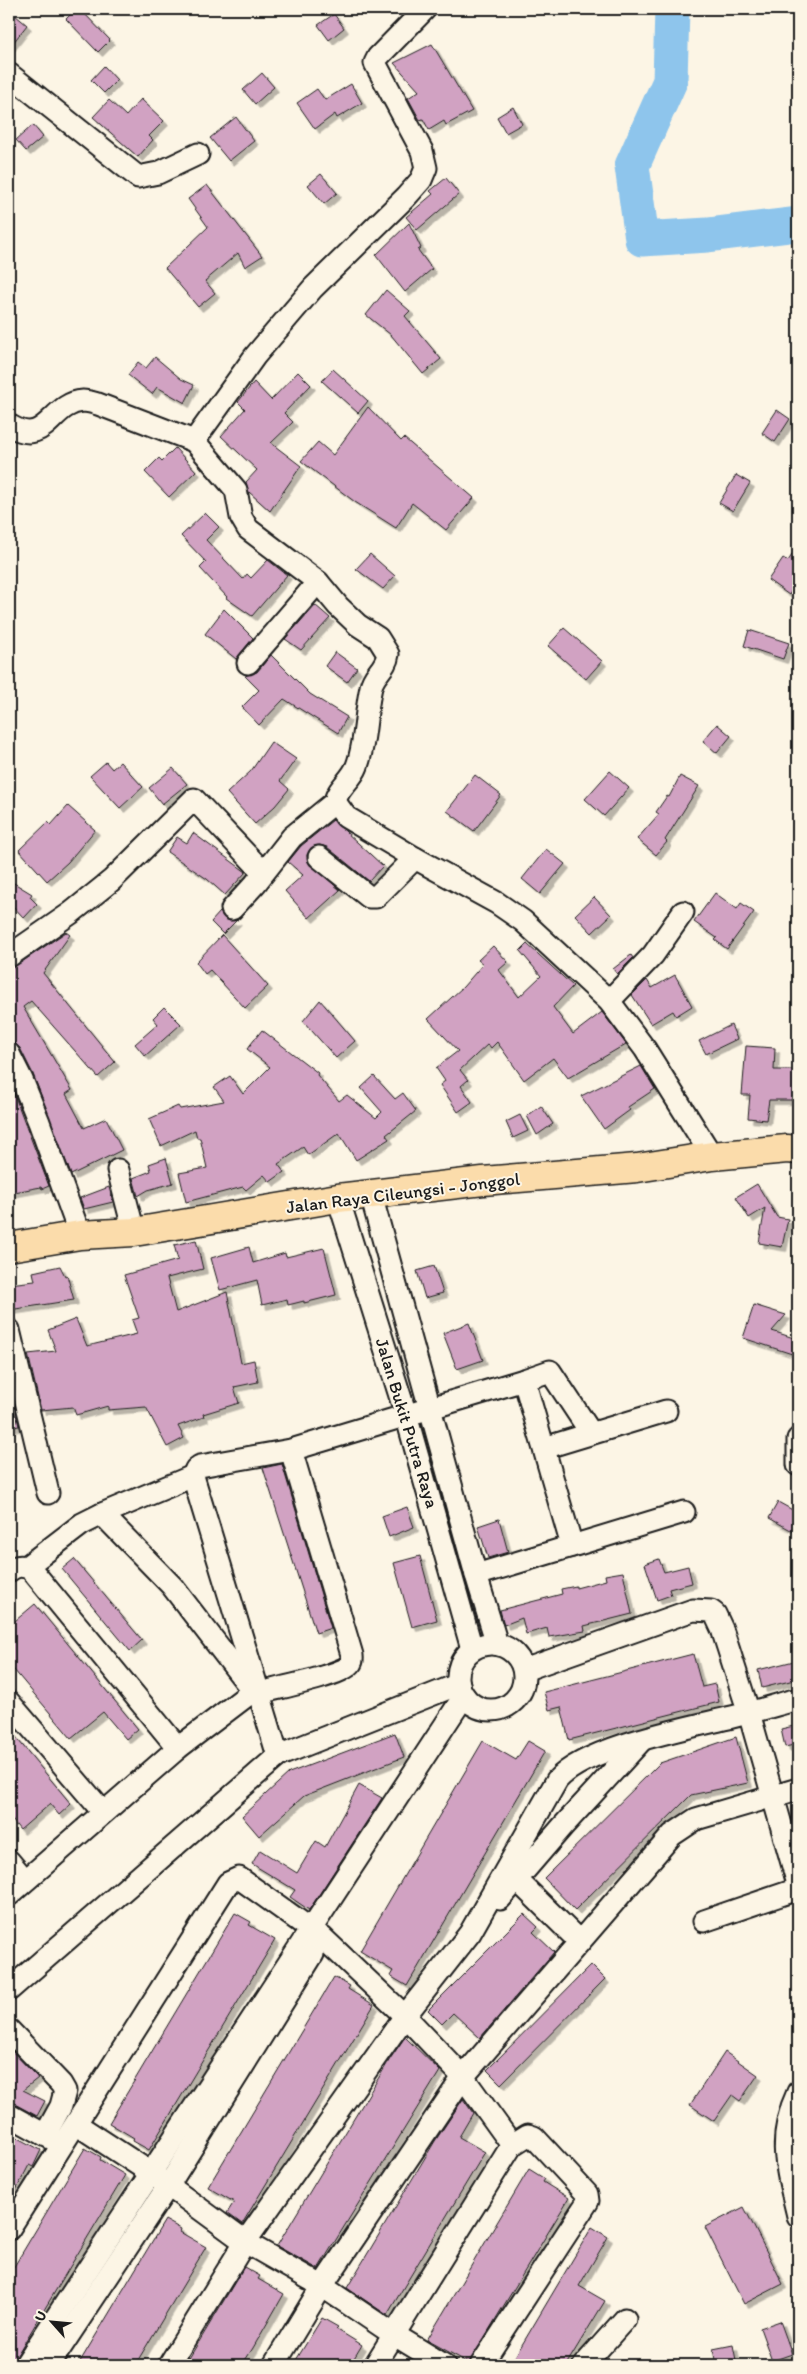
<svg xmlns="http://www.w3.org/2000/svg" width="807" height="2374" viewBox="0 0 807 2374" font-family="Itim,sans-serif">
  <defs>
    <filter id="shadow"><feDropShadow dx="4.5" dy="4.5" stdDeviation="0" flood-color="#0004"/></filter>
  </defs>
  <rect width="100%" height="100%" fill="#fcf5e5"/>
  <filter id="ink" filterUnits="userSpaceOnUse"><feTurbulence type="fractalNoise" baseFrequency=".02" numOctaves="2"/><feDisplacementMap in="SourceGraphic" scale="10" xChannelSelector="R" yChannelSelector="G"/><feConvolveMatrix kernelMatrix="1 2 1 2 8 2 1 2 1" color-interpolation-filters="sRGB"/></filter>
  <g filter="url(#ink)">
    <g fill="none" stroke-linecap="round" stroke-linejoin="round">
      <path stroke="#8ec5ec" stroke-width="35" d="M672,9L670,81L632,166L642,239L708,235L798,224"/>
    </g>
    <g fill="#d1a2c2" stroke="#1c1c1c" filter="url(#shadow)">
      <path d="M76,9H80L110,40L98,52L66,19Z"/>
      <path d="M9,10L27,25L9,48Z"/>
      <path d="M334,14L344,28L329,40L318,25Z"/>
      <path d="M432,44L472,111L446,125L444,121L429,130L423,119L420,120L408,98L419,91L394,63Z"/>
      <path d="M104,66L117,80L104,93L91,80Z"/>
      <path d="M262,73L274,87L255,104L243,90Z"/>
      <path d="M351,84L362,103L337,118L335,114L315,129L297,103L317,89L325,100Z"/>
      <path d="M141,99L164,121L149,136L153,140L138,157L93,117L109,100L126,116Z"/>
      <path d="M513,107L522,124L506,133L497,117Z"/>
      <path d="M236,117L254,141L229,161L210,138Z"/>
      <path d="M33,125L43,137L26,151L16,140Z"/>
      <path d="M321,174L337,193L324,204L308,185Z"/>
      <path d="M446,178L459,194L417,230L406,217L433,194L430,191Z"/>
      <path d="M207,185L262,256L245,267L238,253L205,281L215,293L198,307L165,268L208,227L188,199Z"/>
      <path d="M409,223L421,248L418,250L432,269L405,292L376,255Z"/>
      <path d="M386,290L410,311L405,316L441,359L423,374L391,335L366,315Z"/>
      <path d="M155,357L181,379L194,385L185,403L157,387L152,394L128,375L138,362L146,368Z"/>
      <path d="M333,369L368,401L358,413L322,381Z"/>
      <path d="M298,372L311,385L284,413L293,422L271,443L301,466L270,511L249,492L246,482L257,470L221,436L245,409L238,402L254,382L271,400Z"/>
      <path d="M368,407L401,441L404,438L474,498L446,530L412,503L396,528L355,502L301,461L318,442L333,455Z"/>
      <path d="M777,410L790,419L775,442L762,433Z"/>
      <path d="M175,448L196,471L169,497L145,472L159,458L162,461Z"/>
      <path d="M736,475L750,483L733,511L719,503Z"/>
      <path d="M205,513L219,527L206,540L243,579L247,574L251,578L268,560L287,575L252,616L226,598L227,597L200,568L206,562L181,536Z"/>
      <path d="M798,546V581L789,595L768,580L783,558L788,561Z"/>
      <path d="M370,554L395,576L383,589L356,569Z"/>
      <path d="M315,605L330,618L301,650L285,639Z"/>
      <path d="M224,609L253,638L236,659L205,634Z"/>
      <path d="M564,628L602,661L586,679L548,646Z"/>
      <path d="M749,630L789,643L783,659L744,646Z"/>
      <path d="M335,652L357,668L347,682L325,666Z"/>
      <path d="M271,655L310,694L347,717L338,733L284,699L259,725L242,707L259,690L245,676L257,672Z"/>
      <path d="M717,724L731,736L717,753L703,741Z"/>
      <path d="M271,742L296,759L280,781L289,789L275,806L255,824L227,793L251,771Z"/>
      <path d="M106,762L112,769L120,762L143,787L120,808L90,776Z"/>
      <path d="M173,768L187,784L162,804L149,788Z"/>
      <path d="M610,771L629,788L604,816L585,799Z"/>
      <path d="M475,775L501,795L474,831L447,811Z"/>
      <path d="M680,776L699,786L665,840L667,842L656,855L637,839L659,814L656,812L667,796L669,797Z"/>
      <path d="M68,806L95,830L68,862L47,881L19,850L48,822L51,825Z"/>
      <path d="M333,820L383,866L369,881L327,847L320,845L314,846L307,855L308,862L340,890L309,918L285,891L303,875L288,862L301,846Z"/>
      <path d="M193,833L246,872L225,895L207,879L167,852L177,837L187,843Z"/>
      <path d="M546,849L565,864L540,894L522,879Z"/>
      <path d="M9,880L32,894L30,897L37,904L24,918L9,902Z"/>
      <path d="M715,893L737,909L741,903L754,912L727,949L715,940L717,938L694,922Z"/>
      <path d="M594,897L611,915L592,933L575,915Z"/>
      <path d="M220,912L229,921L237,920L223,934L211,922Z"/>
      <path d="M66,932L70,935L43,973L115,1062L98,1077L31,1001L23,1007L72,1090L66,1094L84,1128L106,1118L122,1150L71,1175L33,1074L20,1048L15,1043L9,1042V968L16,966Z"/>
      <path d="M222,935L268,986L245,1008L210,970L205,974L196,962Z"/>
      <path d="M527,944L573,986L553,1007L573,1034L602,1012L626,1044L568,1078L553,1058L524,1080L497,1042L491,1048L488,1044L460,1070L468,1080L461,1086L472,1102L458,1112L440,1085L445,1081L436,1068L458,1051L428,1019L463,987L483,964L478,960L493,946L508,962L499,970L519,997L541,976L520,951Z"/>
      <path d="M631,955L633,958L617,974L613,969Z"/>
      <path d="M675,975L692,1006L676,1016L673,1011L651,1024L632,995L647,980L652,988Z"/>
      <path d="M320,1000L355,1041L336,1058L303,1021Z"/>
      <path d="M164,1007L181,1024L145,1056L135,1044L158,1024L153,1018Z"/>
      <path d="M731,1025L737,1039L706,1054L699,1041Z"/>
      <path d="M262,1030L318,1073L317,1075L339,1101L347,1095L376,1118L382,1112L361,1088L374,1076L395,1099L403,1093L416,1111L386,1135L389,1139L356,1160L339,1133L308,1155L303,1147L278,1164L284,1172L270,1182L264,1175L246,1190L243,1187L186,1202L179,1173L207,1168L200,1138H197L195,1130L161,1146L149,1119L178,1106L180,1109L224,1101L214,1087L230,1076L243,1094L270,1067L247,1049Z"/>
      <path d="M746,1046L775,1048L774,1070H798V1100H769L766,1120L748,1118L750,1095H742Z"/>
      <path d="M641,1066L655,1089L628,1107L630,1110L604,1129L581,1096Z"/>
      <path d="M9,1081L49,1186L42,1189L41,1187L9,1193Z"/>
      <path d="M541,1106L553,1124L537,1135L527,1116Z"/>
      <path d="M520,1115L528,1131L513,1138L506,1122Z"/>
      <path d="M166,1158L173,1183L148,1190L138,1196L133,1178L151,1171L149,1164Z"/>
      <path d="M757,1184L777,1217L788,1219L782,1247L759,1243L765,1208L749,1218L736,1197Z"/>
      <path d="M109,1187L113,1202L84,1209L80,1198Z"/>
      <path d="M196,1240L203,1269L167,1278L176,1312L227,1292L241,1363L254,1360L258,1382L234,1387L239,1403L203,1414L204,1417L178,1426L184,1438L167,1447L146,1407L108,1410V1406L76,1415L73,1407L41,1410L28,1354L56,1351L48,1330L76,1319L87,1346L137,1334L132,1320L139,1318L124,1275L178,1260L174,1245Z"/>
      <path d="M249,1247L253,1263L285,1253L286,1257L324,1248L336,1295L304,1303V1301L288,1305L287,1299L262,1305L257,1280L220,1290L211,1258Z"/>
      <path d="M60,1266L65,1276L67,1275L74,1300L9,1310V1284L35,1281L33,1272Z"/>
      <path d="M434,1266L443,1293L425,1298L417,1271Z"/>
      <path d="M754,1305L786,1315L772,1331L797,1339L792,1354L743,1338Z"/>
      <path d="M469,1323L483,1360L457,1369L443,1333Z"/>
      <path d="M9,1383L19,1426L9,1428Z"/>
      <path d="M282,1464L331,1628L316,1633L263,1468Z"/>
      <path d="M778,1502L798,1513V1534L769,1518Z"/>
      <path d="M407,1507L414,1527L389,1537L382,1516Z"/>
      <path d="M499,1519L508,1552L488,1558L478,1526Z"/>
      <path d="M420,1556L437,1620L412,1627L394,1563Z"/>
      <path d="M74,1559L142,1640L130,1651L62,1569Z"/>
      <path d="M659,1559L664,1572L688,1566L692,1583L669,1589L671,1595L657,1600L645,1564Z"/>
      <path d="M623,1572L632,1614L584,1626L585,1631L549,1637L547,1628L526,1634L522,1618L504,1625L500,1610L562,1594L561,1589L576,1586V1588L606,1580L605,1575Z"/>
      <path d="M35,1604L138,1729L126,1739L103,1712L71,1738L9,1664V1626Z"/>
      <path d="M693,1654L702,1687L715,1684L719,1702L569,1740L561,1707L549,1710L544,1692Z"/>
      <path d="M798,1660V1679L762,1688L758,1670Z"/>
      <path d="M798,1725V1744L785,1747L781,1729Z"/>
      <path d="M9,1729L71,1804L59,1815L50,1804L20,1830L9,1816Z"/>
      <path d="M395,1733L404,1757L304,1796L259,1836L242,1816L289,1773Z"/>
      <path d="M736,1737L748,1783L691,1795L575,1910L544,1878L660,1763Z"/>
      <path d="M483,1741L516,1760L528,1741L545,1751L407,1986L390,1976L393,1971L360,1951Z"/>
      <path d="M359,1785L382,1798L309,1910L290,1897L295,1890L252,1864L260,1850L297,1873L316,1841L325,1847Z"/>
      <path d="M235,1913L251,1922L249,1925L275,1940L149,2150L133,2141L134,2138L109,2123Z"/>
      <path d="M524,1914L538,1927L533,1932L554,1952L480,2038L453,2013L442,2024L428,2010Z"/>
      <path d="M591,1965L605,1979L501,2084L487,2070Z"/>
      <path d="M334,1977L350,1986L348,1989L374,2005L242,2224L227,2213L234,2202L208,2187Z"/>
      <path d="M405,2037L440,2071L318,2269L277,2246L390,2059Z"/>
      <path d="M9,2048L38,2078L23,2090L45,2101L37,2116L9,2101Z"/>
      <path d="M725,2052L758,2075L740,2101L732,2095L714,2121L690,2105Z"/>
      <path d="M463,2099L473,2113L459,2137L485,2152L387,2315L347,2288L435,2141Z"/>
      <path d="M9,2133L41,2150L33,2167L29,2165L9,2204Z"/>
      <path d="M85,2148L101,2157L100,2160L125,2175L11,2365H9V2275Z"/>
      <path d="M529,2169L545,2179L543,2182L569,2198L469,2363L427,2340Z"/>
      <path d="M744,2207L783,2284L744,2304L705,2227Z"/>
      <path d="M165,2220L181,2229L180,2232L206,2247L135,2365H78Z"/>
      <path d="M592,2227L608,2237L579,2286L605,2301L594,2319L566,2365H510Z"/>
      <path d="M244,2267L260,2276L258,2279L284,2294L253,2348L242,2365H185Z"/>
      <path d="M322,2318L338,2327L336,2329L362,2345L350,2365H293Z"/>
      <path d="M780,2321L792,2354L772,2361L760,2328Z"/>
      <path d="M733,2345L737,2365H716L713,2349Z"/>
    </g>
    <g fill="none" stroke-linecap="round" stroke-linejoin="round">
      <g stroke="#1c1c1c" stroke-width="25">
        <g id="minor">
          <path d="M9,74L138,177L158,173L198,154"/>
          <path d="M9,425C47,449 50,403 83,401C88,401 94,403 98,404L194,441L236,490L241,517L248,529L318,582L338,606L358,625L378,638L388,654C386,669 373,674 371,687C365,713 366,742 357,766C352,780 337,788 335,802L292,837L255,884L232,909"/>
          <path d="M194,441L255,356L313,288L406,197L421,180L426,168L422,151L375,63L378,57L425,9"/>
          <path d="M248,663L318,582"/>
          <path d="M335,802L346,817L415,858L497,903L523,921L609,1001L645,1049L712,1156"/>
          <path d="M319,857L369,897H376L415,858"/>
          <path d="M9,956L71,913L112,880L194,799L263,872"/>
          <path d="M609,1001L653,955L683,912"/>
          <path d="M9,1054L22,1080L39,1122L80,1235"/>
          <path d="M118,1170L134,1232"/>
          <path d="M371,1195L476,1575L497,1644"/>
          <path d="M338,1198L406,1415L472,1649"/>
          <path d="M9,1330L48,1493"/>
          <path d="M524,1380L550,1371L591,1433"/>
          <path d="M798,1439V1465"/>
          <path d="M544,1448L666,1411"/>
          <path d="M102,1514L172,1586L253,1691"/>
          <path d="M572,1546L684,1512"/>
          <path d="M26,1567L82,1524L102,1514L193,1476"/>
          <path d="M9,1571C16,1565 23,1565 31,1569L178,1748"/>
          <circle cx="491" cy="1677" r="33"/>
          <path d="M524,1670L693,1610L711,1611L715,1614L722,1629L749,1713L798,1884"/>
          <path d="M9,1702L103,1812"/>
          <path d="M278,1756L193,1476L196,1469L200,1466L291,1450"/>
          <path d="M9,1861L25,1880"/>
          <path d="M517,1880L579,1941"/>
          <path d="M9,1895L178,1748L253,1691L259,1693C274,1689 345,1675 351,1663C353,1660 352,1658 352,1655L291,1450L524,1380L572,1546L476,1575"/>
          <path d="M500,1899L563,1826L641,1741"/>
          <path d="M704,1921L798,1889"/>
          <path d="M9,1990L278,1756L459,1684"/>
          <path d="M9,2030L61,2084L65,2091L61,2106L45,2135"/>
          <path d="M798,2092C776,2139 787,2169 798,2216"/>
          <path d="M9,2115L56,2141"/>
          <path d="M76,2124L151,2173L245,2242L322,2286L393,2334L444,2365"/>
          <path d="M9,2229L228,1883L239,1878L323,1938L405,2016L463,2077L512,2145"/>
          <path d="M25,2365L464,1696"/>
          <path d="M49,2365L168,2186L313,1954"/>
          <path d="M169,2365L245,2242L405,2016L470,1933L557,1780C586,1747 687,1728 732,1717C754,1712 776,1705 798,1699"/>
          <path d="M274,2365L322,2286L463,2077L672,1835L696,1819L798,1789"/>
          <path d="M375,2365L512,2145L528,2135L534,2137L587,2194L588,2201L481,2365"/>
          <path d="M584,2365L625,2319"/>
        </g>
      </g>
      <g stroke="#1c1c1c" stroke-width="31">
        <path id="major" d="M9,1247L80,1235L134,1232L338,1198L483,1181L637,1168L712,1156L787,1149L798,1150"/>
      </g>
      <use href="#minor" stroke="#fcf5e5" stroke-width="21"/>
      <use href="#major" stroke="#fbdcab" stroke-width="28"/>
    </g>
  </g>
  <g text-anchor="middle" stroke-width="4" stroke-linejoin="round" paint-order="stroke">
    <g font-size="18" fill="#1c1c1c" stroke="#fcf5e5">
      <text transform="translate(403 1193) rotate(-7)" y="6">Jalan Raya Cileungsi - Jonggol</text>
      <text transform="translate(407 1423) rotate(73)" y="6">Jalan Bukit Putra Raya</text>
    </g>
  </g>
  <rect width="807" height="2374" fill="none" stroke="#fcf5e5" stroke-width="30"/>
  <rect x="15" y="15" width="777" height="2344" fill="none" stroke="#1c1c1c" stroke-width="2" filter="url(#ink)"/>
  <g transform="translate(52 2322) rotate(297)" stroke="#fcf5e5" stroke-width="4" paint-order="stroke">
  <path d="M0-4L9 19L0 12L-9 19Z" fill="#1c1c1c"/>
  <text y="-8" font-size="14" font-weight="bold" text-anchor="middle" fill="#1c1c1c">U</text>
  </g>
</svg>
